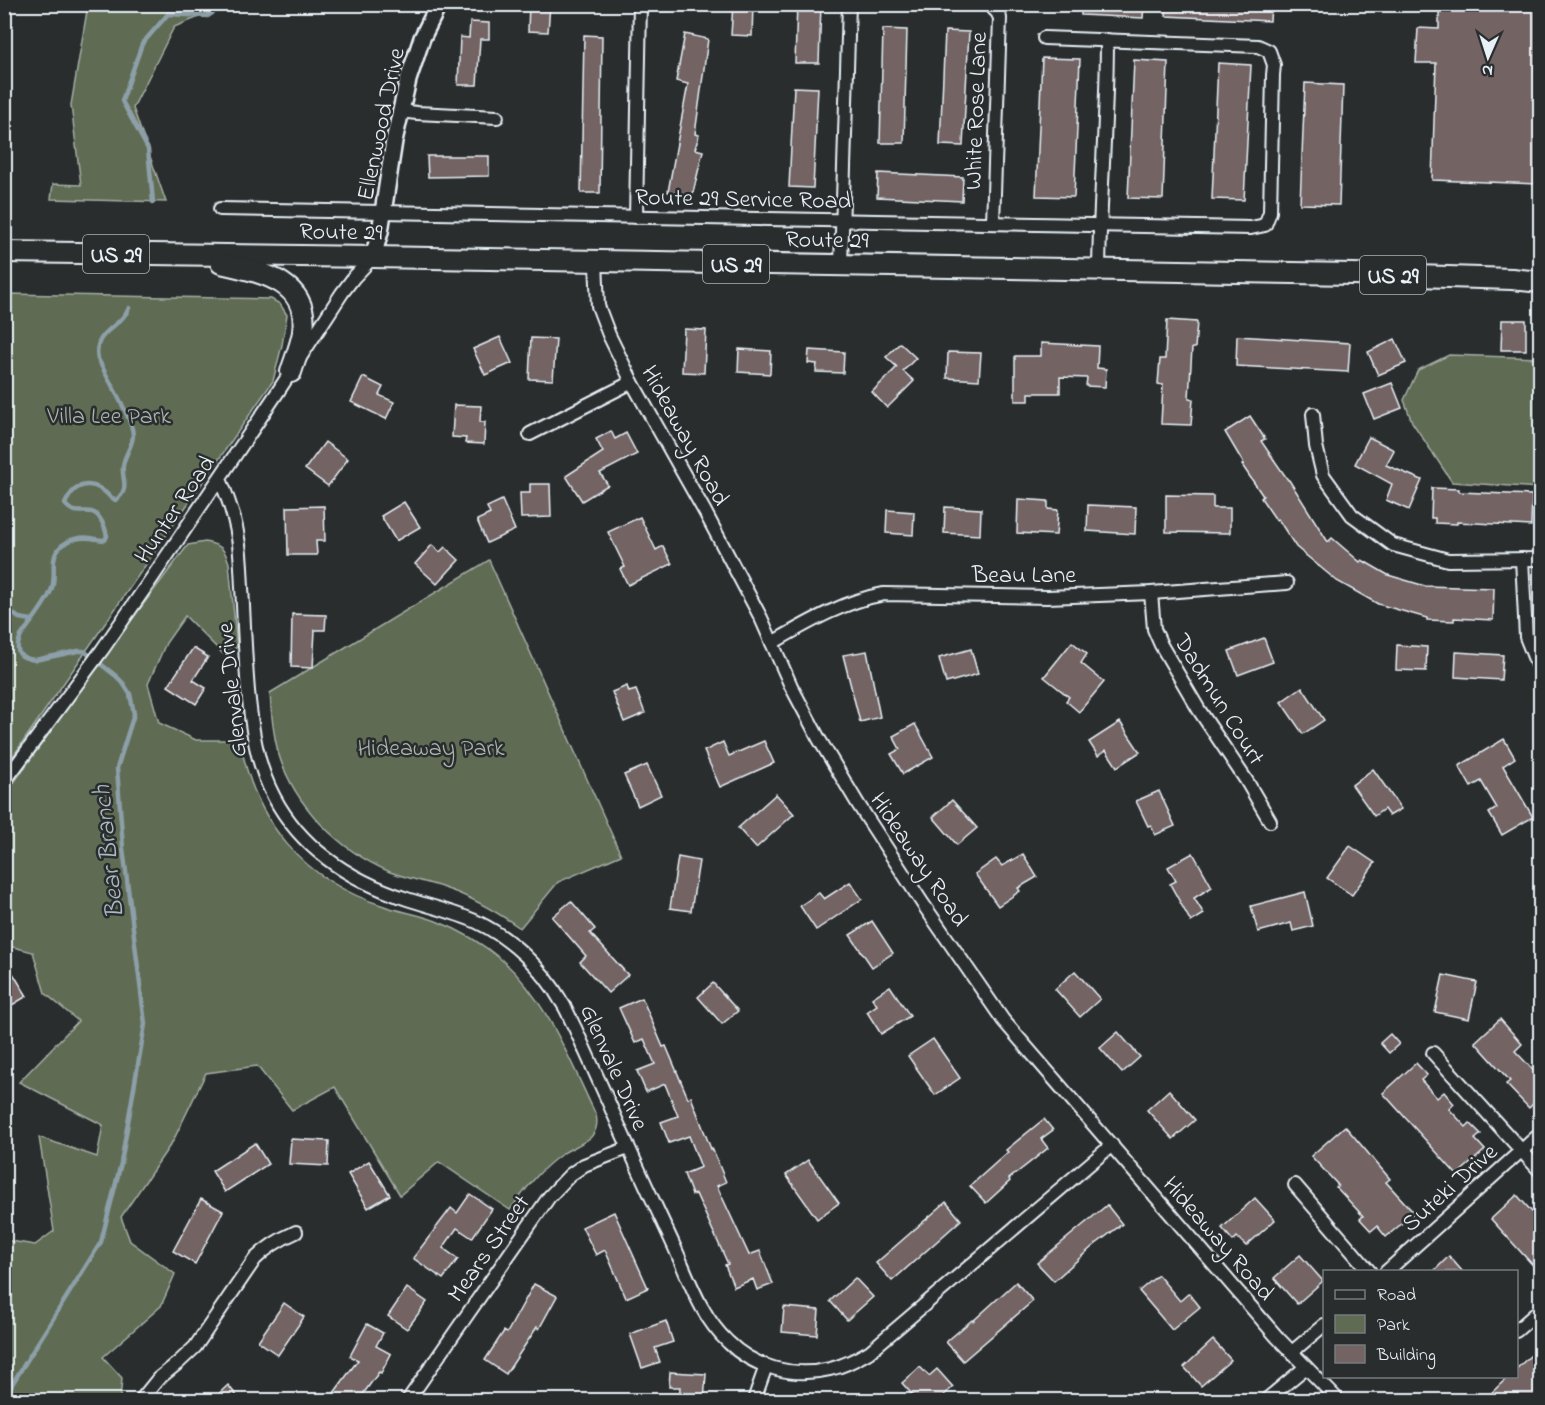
<svg xmlns="http://www.w3.org/2000/svg" width="1545" height="1405" viewBox="0 0 1545 1405" font-family="'Indie Flower',sans-serif">
  <rect width="100%" height="100%" fill="#2a2d2e"/>
  <filter id="ink" filterUnits="userSpaceOnUse"><feTurbulence type="fractalNoise" baseFrequency=".0167" numOctaves="2"/><feDisplacementMap in="SourceGraphic" scale="12" xChannelSelector="R" yChannelSelector="G"/><feConvolveMatrix kernelMatrix="1 2 1 2 8 2 1 2 1" color-interpolation-filters="sRGB"/></filter>
  <g filter="url(#ink)">
    <g fill="#5f6c53" stroke="#a4aea6" stroke-width="1.5">
      <path d="M88,5H229L174,27L133,108L166,202L51,199L53,184L81,185L71,105Z"/>
      <path d="M7,294L271,299L280,304L287,315L282,345L273,381L5,768L4,297Z"/>
      <path d="M1449,355L1540,358V488L1452,482L1412,422L1404,400L1418,370Z"/>
      <path d="M205,542C220,545 224,547 229,563L237,647L226,657L185,616L166,643L148,684L159,723L196,740H240C254,822 304,881 384,906C401,912 419,914 436,921C460,930 483,944 502,960C548,1001 570,1061 596,1115C598,1123 597,1130 591,1137C583,1144 571,1148 562,1154C540,1169 526,1189 510,1210L439,1162L400,1195L335,1087L292,1110L257,1066L206,1073L173,1141L121,1217L130,1241L175,1274L161,1306L103,1357L122,1378L120,1400H5L4,1240L35,1245L54,1231L39,1137L97,1157L103,1125L19,1082L78,1021L45,993L33,952L5,945V795L111,647L188,545Z"/>
      <path d="M489,560L621,855L558,882L520,928C497,912 474,898 447,889C429,882 409,879 390,872C339,850 294,806 278,752C273,732 271,713 270,693Z"/>
    </g>
    <g fill="none" stroke-linecap="round" stroke-linejoin="round">
      <g stroke="#8d9fa9" stroke-width="4.5">
        <path d="M153,202L148,149L122,101L142,44L168,14L208,16L226,4"/>
        <path d="M4,607L19,618L32,620"/>
        <path d="M4,1397L101,1242L121,1163L145,1024L123,848L117,768L134,714L130,694L123,683L116,676L84,651H78L35,660C18,658 14,651 21,636C30,623 48,602 52,588C55,579 53,569 54,560C56,543 75,536 91,538C96,539 99,540 105,540L107,536C106,531 105,527 102,522C92,501 78,521 65,504C76,479 96,480 112,499L116,500C131,488 121,479 123,466C124,455 133,446 133,435C133,419 106,376 98,359C92,331 121,328 129,308"/>
      </g>
    </g>
    <g fill="#736463" stroke="#e8f1f8" stroke-width="1.5">
      <path d="M529,4H550L548,32L528,31Z"/>
      <path d="M733,4H753L752,36L731,35Z"/>
      <path d="M797,4H821L819,63H795Z"/>
      <path d="M1081,4H1144L1143,18L1081,15Z"/>
      <path d="M1167,4H1271L1270,21L1166,16Z"/>
      <path d="M1439,4H1540V184L1432,180L1436,63H1416L1418,28L1439,29Z"/>
      <path d="M470,22L489,23V39H480L477,85H458L460,37L469,38Z"/>
      <path d="M883,29L907,30L904,143H880Z"/>
      <path d="M945,31L969,32L963,146L940,145Z"/>
      <path d="M685,34L708,39L695,134L699,135L695,149L703,151L692,197L668,192L688,84L676,81Z"/>
      <path d="M584,35L602,36L600,193H581Z"/>
      <path d="M1042,58L1080,59L1074,197L1036,196Z"/>
      <path d="M1134,60L1168,62L1163,199L1128,198Z"/>
      <path d="M1218,63L1251,65L1244,200L1212,199Z"/>
      <path d="M1305,83L1343,85L1339,205L1300,204Z"/>
      <path d="M794,87L818,88L813,188L789,187Z"/>
      <path d="M427,156H489V176L428,177Z"/>
      <path d="M878,173L963,177L962,201L877,197Z"/>
      <path d="M1167,320L1197,322L1195,348H1192L1189,398L1193,399L1191,425L1161,424L1163,385L1158,384L1160,359H1165Z"/>
      <path d="M1502,320H1526V350H1501Z"/>
      <path d="M684,329L706,330L704,373L682,372Z"/>
      <path d="M1237,336L1350,343L1348,372L1236,366Z"/>
      <path d="M500,337L512,363L485,375L473,349Z"/>
      <path d="M531,338L556,339L553,380L529,379Z"/>
      <path d="M1395,339L1406,363L1378,375L1368,352Z"/>
      <path d="M900,343L916,358L903,371L914,381L887,408L872,392L897,367L886,357Z"/>
      <path d="M1041,343L1098,346L1097,368L1106,369L1105,387L1086,386L1087,378L1060,377V393H1029V401H1015V356H1041Z"/>
      <path d="M739,349L771,351L770,374L738,372Z"/>
      <path d="M809,350L844,352L843,373L816,372L817,364L808,363Z"/>
      <path d="M948,352L981,353L979,380L947,378Z"/>
      <path d="M363,377L383,387L379,395L394,402L386,419L351,402Z"/>
      <path d="M1392,383L1402,408L1374,419L1364,394Z"/>
      <path d="M454,405L481,406L480,422H485L484,444L465,443L466,438L452,437Z"/>
      <path d="M1250,416L1265,439L1261,441L1288,480H1289L1328,542L1332,538L1360,562L1362,560L1388,575L1425,586L1494,588L1493,620L1454,618V621L1427,620V618L1378,604L1337,581L1296,547L1278,519L1276,520L1261,498L1263,496L1242,465L1244,464L1225,432Z"/>
      <path d="M611,431L615,439L626,433L637,454L600,473L608,485L582,501L566,476L603,452L596,439Z"/>
      <path d="M1369,437L1394,450L1386,465L1422,480L1409,510L1386,500L1392,484L1355,464Z"/>
      <path d="M325,442L348,459L328,486L305,469Z"/>
      <path d="M530,484H550L551,517L521,518L520,493H530Z"/>
      <path d="M1432,488L1459,489V492L1532,495L1531,526L1457,522V524L1435,523V518H1431Z"/>
      <path d="M1166,495L1213,496V508H1230V533L1166,532Z"/>
      <path d="M1018,499L1048,501V509L1058,510L1056,535L1017,533Z"/>
      <path d="M502,500L515,530L487,543L477,520L490,514L487,507Z"/>
      <path d="M404,502L420,527L396,541L381,516Z"/>
      <path d="M1088,505L1136,507L1135,534L1087,531Z"/>
      <path d="M324,506L325,541H316L317,555H288L287,507Z"/>
      <path d="M945,507L981,509L980,535L944,533Z"/>
      <path d="M887,510L914,512L913,535L886,533Z"/>
      <path d="M640,517L656,550L663,546L672,564L628,585L620,569L625,567L608,532Z"/>
      <path d="M432,545L440,552L445,547L459,560L437,584L415,564Z"/>
      <path d="M292,614L326,615L325,630H315L313,668L291,667Z"/>
      <path d="M1264,638L1273,662L1238,675L1229,651Z"/>
      <path d="M1072,642L1087,654L1081,663L1104,682L1079,712L1066,701L1069,697L1044,677Z"/>
      <path d="M1397,645L1427,647L1426,671L1396,670Z"/>
      <path d="M193,648L208,657L193,680L206,688L196,704L168,686Z"/>
      <path d="M971,649L978,674L946,683L939,658Z"/>
      <path d="M867,651L880,717L860,722L843,655Z"/>
      <path d="M1456,652L1503,655L1501,680L1455,677Z"/>
      <path d="M627,686L629,692L636,690L645,713L624,722L612,692Z"/>
      <path d="M1302,687L1324,720L1303,734L1281,702Z"/>
      <path d="M1120,722L1140,752L1117,767L1106,750L1098,756L1089,742Z"/>
      <path d="M915,724L933,757L903,774L891,754L900,749L893,736Z"/>
      <path d="M1504,739L1515,758L1503,766L1533,817L1502,835L1489,813L1497,808L1481,781L1471,787L1459,766Z"/>
      <path d="M764,741L774,763L720,787L704,751L723,742L729,756Z"/>
      <path d="M647,765L661,795L638,806L624,775Z"/>
      <path d="M1373,769L1401,809L1389,816L1384,809L1374,816L1352,785Z"/>
      <path d="M1159,791L1175,826L1155,835L1151,825L1148,826L1136,801Z"/>
      <path d="M776,794L794,814L756,848L738,828Z"/>
      <path d="M952,800L977,828L957,845L933,817Z"/>
      <path d="M1350,846L1375,863L1352,895L1327,878Z"/>
      <path d="M1193,853L1212,887L1194,898L1204,914L1191,922L1170,884L1176,881L1168,867Z"/>
      <path d="M1023,854L1037,877L1018,888L1020,891L998,906L975,874L996,859L1002,866Z"/>
      <path d="M678,857L699,861L691,911L670,908Z"/>
      <path d="M850,882L862,899L816,930L800,906L819,893L824,899Z"/>
      <path d="M1305,892L1313,926L1293,931L1291,923L1258,932L1251,906Z"/>
      <path d="M571,901L595,929L590,933L628,975L608,993L580,962L586,956L552,917Z"/>
      <path d="M872,921L893,953L872,967L850,935Z"/>
      <path d="M4,959L27,996L4,1010Z"/>
      <path d="M1075,971L1100,999L1080,1017L1055,989Z"/>
      <path d="M1443,975L1477,982L1469,1019L1435,1012Z"/>
      <path d="M713,983L738,1011L722,1024L698,997Z"/>
      <path d="M890,986L910,1016L881,1034L867,1012L877,1005L872,998Z"/>
      <path d="M642,998L663,1047L666,1046L688,1098L691,1097L711,1149L712,1148L726,1182L717,1186L749,1255L760,1251L773,1284L757,1290L753,1279L734,1287L725,1265L728,1264L696,1194L692,1195L684,1174L701,1167L689,1136L669,1143L661,1122L678,1116L665,1084L646,1092L637,1071L655,1064L644,1039L635,1043L619,1008Z"/>
      <path d="M1500,1019L1522,1044L1515,1051L1540,1077V1097L1529,1108L1506,1084L1510,1081L1475,1042Z"/>
      <path d="M1118,1032L1140,1057L1122,1073L1100,1048Z"/>
      <path d="M1390,1034L1399,1044L1389,1053L1380,1043Z"/>
      <path d="M933,1039L960,1078L935,1095L908,1056Z"/>
      <path d="M1416,1063L1427,1075L1421,1080L1437,1098L1444,1092L1454,1104L1449,1109L1466,1127L1470,1123L1481,1134L1475,1139L1485,1150L1457,1175L1383,1093Z"/>
      <path d="M1169,1090L1195,1120L1173,1139L1147,1110Z"/>
      <path d="M1044,1119L1053,1130L1041,1139L1048,1148L1009,1179L1010,1181L986,1203L970,1186L1008,1152L1006,1150Z"/>
      <path d="M1345,1126L1390,1179L1386,1182L1414,1213L1386,1237L1377,1226L1371,1231L1360,1219L1363,1216L1336,1187L1338,1185L1311,1156Z"/>
      <path d="M291,1139L329,1141L328,1166L289,1164Z"/>
      <path d="M255,1143L268,1164L225,1192L212,1171Z"/>
      <path d="M808,1160L839,1203L817,1219L786,1175Z"/>
      <path d="M369,1161L390,1195L368,1208L348,1174Z"/>
      <path d="M470,1194L492,1209L472,1238L457,1228L443,1248L458,1259L443,1279L413,1258L451,1208L457,1213Z"/>
      <path d="M1517,1195L1540,1221V1273L1491,1219Z"/>
      <path d="M1255,1198L1275,1220L1246,1246L1237,1237L1233,1241L1222,1228Z"/>
      <path d="M201,1199L223,1211L195,1264L173,1251Z"/>
      <path d="M946,1202L961,1220L892,1281L876,1263Z"/>
      <path d="M1107,1205L1122,1224L1092,1247L1054,1281L1037,1263Z"/>
      <path d="M614,1212L648,1288L626,1298L605,1250L596,1255L582,1227Z"/>
      <path d="M1300,1255L1323,1281L1297,1304L1274,1278Z"/>
      <path d="M1449,1256L1463,1272H1433Z"/>
      <path d="M1158,1275L1180,1301L1189,1293L1200,1307L1172,1330L1139,1291Z"/>
      <path d="M855,1278L873,1297L847,1320L830,1301Z"/>
      <path d="M1016,1282L1033,1301L963,1361L946,1342L972,1320L973,1321Z"/>
      <path d="M534,1284L557,1296L539,1329L537,1327L506,1374L485,1360L504,1331L507,1333Z"/>
      <path d="M407,1288L427,1302L407,1329L388,1316Z"/>
      <path d="M284,1303L304,1317L278,1355L258,1341Z"/>
      <path d="M784,1307L819,1310L817,1335L782,1332Z"/>
      <path d="M666,1321L673,1342L655,1348L660,1362L642,1368L630,1334Z"/>
      <path d="M367,1324L383,1333L376,1346L391,1354L381,1373L379,1372L358,1401H328L358,1360L350,1356Z"/>
      <path d="M1213,1340L1231,1360L1201,1386L1184,1367Z"/>
      <path d="M1540,1347V1394L1533,1401H1483L1508,1377H1516V1369Z"/>
      <path d="M920,1367L929,1376L937,1369L953,1387L937,1401H918L902,1383Z"/>
      <path d="M670,1372L706,1374L704,1401H679L680,1387H669Z"/>
      <path d="M228,1385L241,1401H211Z"/>
    </g>
    <g fill="none" stroke-linecap="round" stroke-linejoin="round">
      <g stroke="#e8f1f8" stroke-width="16">
        <g id="minor">
          <path d="M662,4H670"/>
          <path d="M988,4L997,12L1000,18L993,223"/>
          <path d="M400,111L417,113L497,117"/>
          <path d="M220,209L1251,228L1265,225L1270,212L1273,75L1274,65L1269,51L1258,46L1044,38"/>
          <path d="M636,217L640,4"/>
          <path d="M596,262L598,306L609,335L632,382L705,512L761,618L791,686L819,739L858,804L923,904L1003,1020L1277,1337L1338,1400"/>
          <path d="M841,265L849,4"/>
          <path d="M1099,270C1100,193 1107,117 1107,40"/>
          <path d="M1313,414L1316,446L1323,475L1352,515L1393,545L1448,560L1540,559"/>
          <path d="M530,434L632,382"/>
          <path d="M220,479C228,498 235,517 238,538C241,554 241,570 242,587C244,621 245,656 248,691C252,729 256,763 274,797C302,850 352,881 407,899C431,907 455,912 477,922C511,938 543,969 561,1001C567,1009 570,1019 575,1028C586,1052 597,1077 608,1101C629,1150 652,1198 674,1246C689,1279 701,1317 728,1342C754,1368 794,1378 830,1369C844,1366 857,1359 869,1352L1112,1145"/>
          <path d="M1522,559L1526,637L1540,672"/>
          <path d="M1151,593L1154,629L1161,645L1199,710L1246,780L1270,821"/>
          <path d="M772,643C807,623 844,601 884,594L1047,597L1151,593L1287,583"/>
          <path d="M4,782L102,650L152,578L277,393L342,293L354,277L373,257"/>
          <path d="M1433,1053L1540,1171"/>
          <path d="M1295,1185L1370,1272"/>
          <path d="M1386,1272L1540,1134"/>
          <path d="M1516,1331L1540,1310"/>
          <path d="M1292,1352L1324,1325"/>
          <path d="M141,1400L158,1379L179,1362L195,1347L255,1259C267,1247 280,1239 296,1232"/>
          <path d="M408,1400L549,1197L570,1175L584,1165L628,1148"/>
          <path d="M754,1400L766,1366"/>
          <path d="M1266,1400L1306,1367"/>
        </g>
      </g>
      <g stroke="#e8f1f8" stroke-width="20">
        <path id="tertiary" d="M373,257L380,232L394,141L408,80L422,38L439,4"/>
      </g>
      <g stroke="#e8f1f8" stroke-width="24">
        <g id="primary">
          <path d="M4,252L373,257L1353,274L1512,279L1540,282"/>
          <path d="M221,263C259,272 310,280 303,332C301,345 295,359 291,372"/>
        </g>
      </g>
      <use href="#minor" stroke="#2a2d2e" stroke-width="12"/>
      <use href="#tertiary" stroke="#2a2d2e" stroke-width="15"/>
      <use href="#primary" stroke="#2a2d2e" stroke-width="20"/>
    </g>
  </g>
  <g text-anchor="middle" stroke-width="5" stroke-linejoin="round" paint-order="stroke">
    <g fill="#2a2d2e" stroke="#afb6bb" stroke-width="1.5">
      <rect x="83" y="235" width="66" height="38" rx="4.5"/>
      <rect x="703" y="245" width="66" height="38" rx="4.5"/>
      <rect x="1360" y="256" width="66" height="38" rx="4.5"/>
    </g>
    <g font-size="22" font-weight="bold" fill="#e8f1f8">
      <text x="116" y="262">US 29</text>
      <text x="736" y="272">US 29</text>
      <text x="1393" y="283">US 29</text>
    </g>
    <g font-size="24" fill="#e8f1f8" stroke="#2a2d2e">
      <text transform="translate(975 111) rotate(-88)" y="8">White Rose Lane</text>
      <text transform="translate(380 124) rotate(-78)" y="8">Ellenwood Drive</text>
      <text transform="translate(743 198) rotate(1)" y="8">Route 29 Service Road</text>
      <text transform="translate(341 231) rotate(1)" y="8">Route 29</text>
      <text transform="translate(827 239) rotate(1)" y="8">Route 29</text>
      <text transform="translate(686 435) rotate(61)" y="8">Hideaway Road</text>
      <text transform="translate(174 509) rotate(-56)" y="8">Hunter Road</text>
      <text x="1024" y="582">Beau Lane</text>
      <text transform="translate(231 690) rotate(-96)" y="8">Glenvale Drive</text>
      <text transform="translate(1220 699) rotate(58)" y="8">Dadmun Court</text>
      <text transform="translate(920 859) rotate(56)" y="8">Hideaway Road</text>
      <text transform="translate(615 1067) rotate(66)" y="8">Glenvale Drive</text>
      <text transform="translate(1449 1187) rotate(-42)" y="8">Suteki Drive</text>
      <text transform="translate(1219 1238) rotate(49)" y="8">Hideaway Road</text>
      <text transform="translate(488 1248) rotate(-55)" y="8">Mears Street</text>
    </g>
    <g font-size="24" fill="#aab5ae" stroke="#2a2d2e">
      <text x="109" y="423">Villa Lee Park</text>
      <text x="431" y="755">Hideaway Park</text>
    </g>
    <g font-size="26" font-style="italic" fill="#acbac4" stroke="#2a2d2e">
      <text transform="translate(107 852) rotate(-96)" y="9">Bear Branch</text>
    </g>
  </g>
  <rect width="1545" height="1405" fill="none" stroke="#2a2d2e" stroke-width="24"/>
  <rect x="12" y="12" width="1521" height="1381" fill="none" stroke="#e8f1f8" stroke-width="2" filter="url(#ink)"/>
  <rect x="1323" y="1270" width="195" height="108" fill="#2a2d2e" stroke="#767b7f" stroke-width="1.5"/>
  <rect x="1335" y="1290" width="30" height="9" fill="#2a2d2e" stroke="#767b7f" stroke-width="1.5"/>
  <text x="1377" y="1300" font-size="18" fill="#e8f1f8">Road</text>
  <rect x="1335" y="1315" width="30" height="18" fill="#5f6c53" stroke="#767b7f" stroke-width="1.5"/>
  <text x="1377" y="1330" font-size="18" fill="#e8f1f8">Park</text>
  <rect x="1335" y="1345" width="30" height="18" fill="#736463" stroke="#767b7f" stroke-width="1.5"/>
  <text x="1377" y="1360" font-size="18" fill="#e8f1f8">Building</text>
  <g transform="translate(1488 57) rotate(183)" stroke="#2a2d2e" stroke-width="4.5" paint-order="stroke">
  <path d="M0-4.5L10 22L0 15L-10 22Z" fill="#e8f1f8"/>
  <text y="-9" font-size="16" font-weight="bold" text-anchor="middle" fill="#e8f1f8">N</text>
  </g>
</svg>
